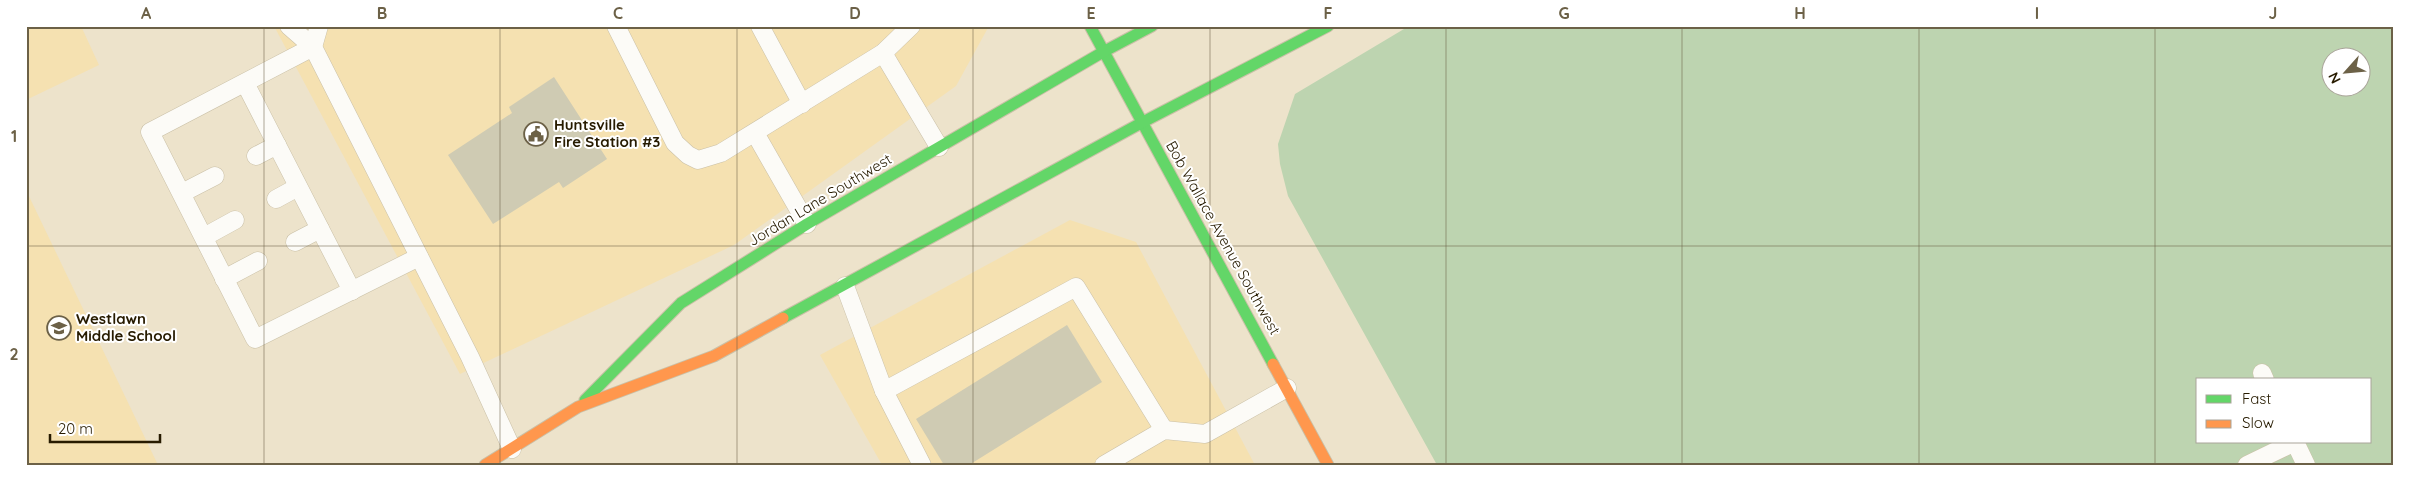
<svg xmlns="http://www.w3.org/2000/svg" width="2419" height="491" viewBox="0 0 2419 491" font-family="Quicksand,sans-serif">
  <rect width="100%" height="100%" fill="#ede3cb"/>
  <g fill="#f5e1b1">
    <path d="M26,26H81L99,65L26,100Z"/>
    <path d="M274,26H989L956,86L734,245L460,374Z"/>
    <path d="M26,190L158,465H26Z"/>
    <path d="M1070,220L1136,242L1255,465H882L820,355Z"/>
  </g>
  <path fill="#bdd4b0" fill-rule="evenodd" d="M1409,26H2393V465H1437L1288,196L1280,164L1278,144L1295,94ZM2332,58H2362V88H2332ZM2198,380H2370V442H2198Z"/>
  <g fill="#cfcbb3">
    <path d="M554,77L607,159L563,188L559,182L493,224L448,155L512,113L509,107Z"/>
    <path d="M1067,325L1102,382L969,465H944L916,419Z"/>
  </g>
  <g fill="none" stroke-linecap="round" stroke-linejoin="round">
    <g stroke="#cac0a7" stroke-width="19">
      <g id="lane">
        <path d="M289,26L313,47L470,357L512,449"/>
        <path d="M319,26L313,47L150,132L255,339L419,257"/>
        <path d="M616,26L675,143L688,155L698,160L721,153L883,53L911,26"/>
        <path d="M760,26L802,104"/>
        <path d="M883,53L939,147"/>
        <path d="M245,83L352,291"/>
        <path d="M755,133L807,224"/>
        <path d="M256,156L277,145"/>
        <path d="M182,193L215,176"/>
        <path d="M276,199L298,187"/>
        <path d="M204,237L235,220"/>
        <path d="M295,242L320,229"/>
        <path d="M224,279L258,261"/>
        <path d="M845,286L884,391L922,465"/>
        <path d="M2262,373L2265,380"/>
        <path d="M884,391L1076,287L1164,430"/>
        <path d="M2295,442L2306,465"/>
        <path d="M1104,465L1164,430L1205,434L1287,388"/>
        <path d="M2247,465L2295,442"/>
      </g>
    </g>
    <g stroke="#cac0a7" stroke-width="13">
      <g id="fast">
        <path d="M1090,26L1273,364"/>
        <path d="M783,318L1143,122L1328,26"/>
        <path d="M585,400L681,303L807,224L1103,52L1152,26"/>
      </g>
    </g>
    <g stroke="#cac0a7" stroke-width="13">
      <g id="slow">
        <path d="M1273,364L1328,465"/>
        <path d="M485,465L578,407L714,356L783,318"/>
      </g>
    </g>
    <use href="#lane" stroke="#fcfbf7" stroke-width="18"/>
    <use href="#fast" stroke="#63d668" stroke-width="11"/>
    <use href="#slow" stroke="#ff974d" stroke-width="11"/>
  </g>
  <path fill="none" stroke="#6c6147" stroke-width="1" stroke-opacity="0.55" d="M264,26V465M500,26V465M737,26V465M973,26V465M1210,26V465M1446,26V465M1682,26V465M1919,26V465M2155,26V465M26,246H2393"/>
  <defs>
    <g id="civic-ring" transform="scale(1.25)"><circle r="9.5" fill="#fff" stroke="#6c6147" stroke-width="1.5"/><path d="M-.6-6.5H3V-4.5H.6V-3L4-1V1h2V6H-6V1h2V-1L-.6-3ZM-1.2 2.5V6h2.4V2.5Z" fill="#6c6147"/></g>
    <g id="school-ring" transform="scale(1.25)"><circle r="9.5" fill="#fff" stroke="#6c6147" stroke-width="1.5"/><path d="M0-5L7-2L0 1L-7-2ZM-4 1L0 2.5L4 1V4Q0 6-4 4Z" fill="#6c6147"/></g>
  </defs>
  <g fill-rule="evenodd">
    <use href="#civic-ring" x="536" y="134"/>
    <use href="#school-ring" x="59" y="328"/>
  </g>
  <g text-anchor="middle" stroke-width="4" stroke-linejoin="round" paint-order="stroke">
    <g font-size="15" font-weight="bold" fill="#271b00" stroke="#fff" text-anchor="start">
      <text x="554" y="130">Huntsville<tspan x="554" dy="17">Fire Station #3</tspan></text>
      <text x="76" y="324">Westlawn<tspan x="76" dy="17">Middle School</tspan></text>
    </g>
    <g font-size="15" fill="#271b00" stroke="#fff">
      <text transform="translate(820 200) rotate(-31)" y="5">Jordan Lane Southwest</text>
      <text transform="translate(1223 238) rotate(61)" y="5">Bob Wallace Avenue Southwest</text>
    </g>
  </g>
  <rect width="2419" height="491" fill="none" stroke="#ffffff" stroke-width="55"/>
  <rect x="2196" y="378" width="175" height="65" fill="#ffffff" stroke="#a9a499"/>
  <rect x="2206" y="395" width="25" height="8" fill="#63d668" stroke="#a9a499"/>
  <text x="2242" y="404" font-size="15" fill="#271b00">Fast</text>
  <rect x="2206" y="420" width="25" height="8" fill="#ff974d" stroke="#a9a499"/>
  <text x="2242" y="428" font-size="15" fill="#271b00">Slow</text>
  <g transform="translate(2346 72) rotate(243)"><circle r="24" fill="#ffffff" stroke="#a9a499"/>
  <path d="M0-4L9 19L0 12L-9 19Z" fill="#6c6147"/>
  <text y="-8" font-size="14" font-weight="bold" text-anchor="middle" fill="#271b00">N</text>
  </g>
  <path d="M50 434v8h110v-8" fill="none" stroke="#271b00" stroke-width="2.5"/>
  <text x="58" y="434" font-size="15" fill="#271b00" stroke="#ffffff" stroke-width="4" paint-order="stroke">20 m</text>
  <rect x="28" y="28" width="2364" height="436" fill="none" stroke="#6c6147" stroke-width="2"/>
  <g font-size="16" text-anchor="middle" font-weight="bold" fill="#6c6147">
    <text x="146" y="19">A</text>
    <text x="382" y="19">B</text>
    <text x="618" y="19">C</text>
    <text x="855" y="19">D</text>
    <text x="1091" y="19">E</text>
    <text x="1328" y="19">F</text>
    <text x="1564" y="19">G</text>
    <text x="1800" y="19">H</text>
    <text x="2037" y="19">I</text>
    <text x="2273" y="19">J</text>
    <text x="14" y="142">1</text>
    <text x="14" y="360">2</text>
  </g>
</svg>
